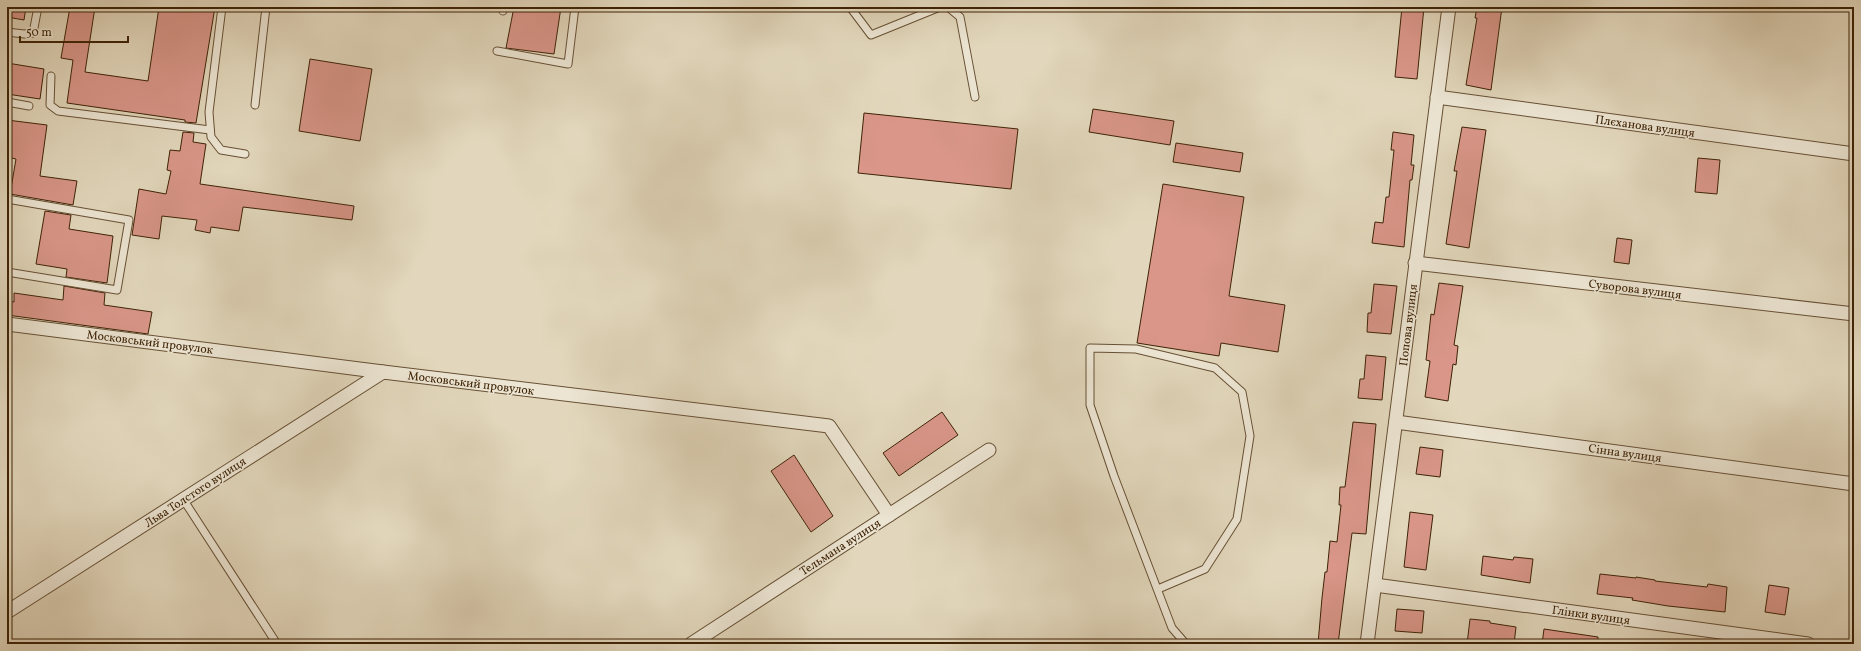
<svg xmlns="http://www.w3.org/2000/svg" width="1861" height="651" viewBox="0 0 1861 651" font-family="Vollkorn,serif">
  <rect width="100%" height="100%" fill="#e2d7bc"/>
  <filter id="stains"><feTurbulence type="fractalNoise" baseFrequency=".005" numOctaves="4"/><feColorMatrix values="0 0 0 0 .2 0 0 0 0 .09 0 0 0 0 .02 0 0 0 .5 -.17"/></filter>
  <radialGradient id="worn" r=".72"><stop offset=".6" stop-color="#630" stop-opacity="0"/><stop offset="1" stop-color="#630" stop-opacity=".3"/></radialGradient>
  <g fill="#d99689" stroke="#3e2306">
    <path d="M7,7H26L24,20L7,17Z"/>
    <path d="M70,7H95L85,72L148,81L159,7H215L196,123L185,122V120L67,103L73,60L61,58Z"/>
    <path d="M514,7H561L554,54L506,48Z"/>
    <path d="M1402,7H1424L1417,79L1395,77Z"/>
    <path d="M1477,7H1502L1491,90L1466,85L1477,18H1475Z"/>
    <path d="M310,59L372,69L360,141L299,131Z"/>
    <path d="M7,63L44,69L40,99L7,94Z"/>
    <path d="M1093,109L1174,121L1170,145L1089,132Z"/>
    <path d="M864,113L1018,129L1011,189L858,173Z"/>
    <path d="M7,120L47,125L40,176L77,181L73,205L10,194L16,159L7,157Z"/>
    <path d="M1462,127L1486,130L1469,248L1446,244L1457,171H1454Z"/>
    <path d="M183,132L194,133L193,142L206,144L200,184L354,206L352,220L243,207L239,231L211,227L210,233L195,230L197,220L162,216L159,239L132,235L139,189L166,194L171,171L167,170L170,150L180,151Z"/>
    <path d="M1393,132L1414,135L1411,165H1414L1412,180H1410L1404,247L1372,243L1375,222L1383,223L1386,197H1389L1394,150H1391Z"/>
    <path d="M1176,143L1243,153L1240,172L1173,162Z"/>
    <path d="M1698,158L1720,160L1717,194L1695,192Z"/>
    <path d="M1163,184L1244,197L1229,296L1285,305L1278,352L1221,343L1219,356L1137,343Z"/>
    <path d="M45,211L71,215L69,229L113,236L107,283L66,277L67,269L36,264Z"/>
    <path d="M1617,238L1632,240L1629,264L1614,262Z"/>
    <path d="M1439,283L1463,286L1454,345L1458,346L1456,365L1453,364L1448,401L1425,397L1430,361L1426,360L1431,314L1434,315Z"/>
    <path d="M1374,284L1397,286L1391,334L1367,332L1368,313H1371Z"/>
    <path d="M64,286L105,293L104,305L152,312L148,334L7,315V301L14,302V293L63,300Z"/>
    <path d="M1366,355L1386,357L1382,400L1358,398L1360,379H1364Z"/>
    <path d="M942,412L958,435L899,476L883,453Z"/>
    <path d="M1353,422L1376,424L1366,534L1352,533L1338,644H1318L1322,598L1325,572H1327L1330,541L1337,542L1341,505H1339L1340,487H1345Z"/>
    <path d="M1420,447L1443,450L1440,477L1416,474Z"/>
    <path d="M794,455L833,516L811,532L771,471Z"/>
    <path d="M1410,512L1433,515L1426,570L1404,567Z"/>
    <path d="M1483,556L1513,560L1514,557L1533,559L1530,583L1481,575Z"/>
    <path d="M1600,574L1636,578V577L1655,580V581L1707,587L1708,584L1727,587L1725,612L1668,606L1632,600L1633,598L1597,594Z"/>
    <path d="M1769,585L1789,588L1785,615L1765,612Z"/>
    <path d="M1397,609L1424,611L1422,633L1395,631Z"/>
    <path d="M1470,619L1490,621V623L1516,627L1514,644H1467Z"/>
    <path d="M1544,629L1598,637V644H1542Z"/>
  </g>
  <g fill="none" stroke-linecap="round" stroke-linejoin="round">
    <g stroke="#675034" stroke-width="9">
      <g id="service">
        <path d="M222,7L209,112L211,137L221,150L245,154"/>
        <path d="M850,7L871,35L940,7"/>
        <path d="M948,7L960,17L975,97"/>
        <path d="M503,11L504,7"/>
        <path d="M7,32L24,34L33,33L38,7"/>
        <path d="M497,51L568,64L575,7"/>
        <path d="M51,76L50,105L58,111L210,130"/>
        <path d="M7,102L29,106"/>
        <path d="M255,105L266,7"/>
        <path d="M7,199L129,220L117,290L7,272"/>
        <path d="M183,499L277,644"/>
        <path d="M1158,589L1205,569L1237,519L1250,436L1242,392L1215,368L1136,349L1090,348V405L1114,476L1172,628L1186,644"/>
      </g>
    </g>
    <g stroke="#675034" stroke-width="15">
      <g id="minor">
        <path d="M1437,97L1854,154"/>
        <path d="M1415,263L1854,314"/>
        <path d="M7,324L383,372L829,426L889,515"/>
        <path d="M1396,422L1854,484"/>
        <path d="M1375,585L1808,644"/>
        <path d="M7,612L383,372"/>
        <path d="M691,644L989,450"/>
        <path d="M1367,644L1449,7"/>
      </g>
    </g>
    <use href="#service" stroke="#ece5d3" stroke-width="7"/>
    <use href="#minor" stroke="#ece5d3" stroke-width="13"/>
  </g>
  <g text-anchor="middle" stroke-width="3" stroke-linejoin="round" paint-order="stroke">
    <g font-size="12" fill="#3e2306" stroke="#ece5d3">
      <text transform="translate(1645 126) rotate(8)" y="4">Плєханова вулиця</text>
      <text transform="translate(1635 289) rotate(7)" y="4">Суворова вулиця</text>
      <text transform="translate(1408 325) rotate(-83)" y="4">Попова вулиця</text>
      <text transform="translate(150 342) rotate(7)" y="4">Московський провулок</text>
      <text transform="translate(471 383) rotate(7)" y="4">Московський провулок</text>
      <text transform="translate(1625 453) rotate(8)" y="4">Сінна вулиця</text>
      <text transform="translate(195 492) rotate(-33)" y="4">Льва Толстого вулиця</text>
      <text transform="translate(840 547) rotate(-33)" y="4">Тельмана вулиця</text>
      <text transform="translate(1591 615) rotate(8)" y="4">Глінки вулиця</text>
    </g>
  </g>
  <rect width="1861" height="651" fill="none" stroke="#e2d7bc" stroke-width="24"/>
  <rect x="8" y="8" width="1845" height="635" fill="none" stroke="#3e2306" stroke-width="2"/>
  <rect x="12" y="12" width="1837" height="627" fill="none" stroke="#3e2306"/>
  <path d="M20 36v6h108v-6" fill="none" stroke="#3e2306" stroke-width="2"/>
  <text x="26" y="36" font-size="12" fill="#3e2306" stroke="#ece5d3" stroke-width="3" paint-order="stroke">50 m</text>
  <rect width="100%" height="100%" filter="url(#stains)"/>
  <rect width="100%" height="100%" fill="url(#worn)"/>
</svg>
